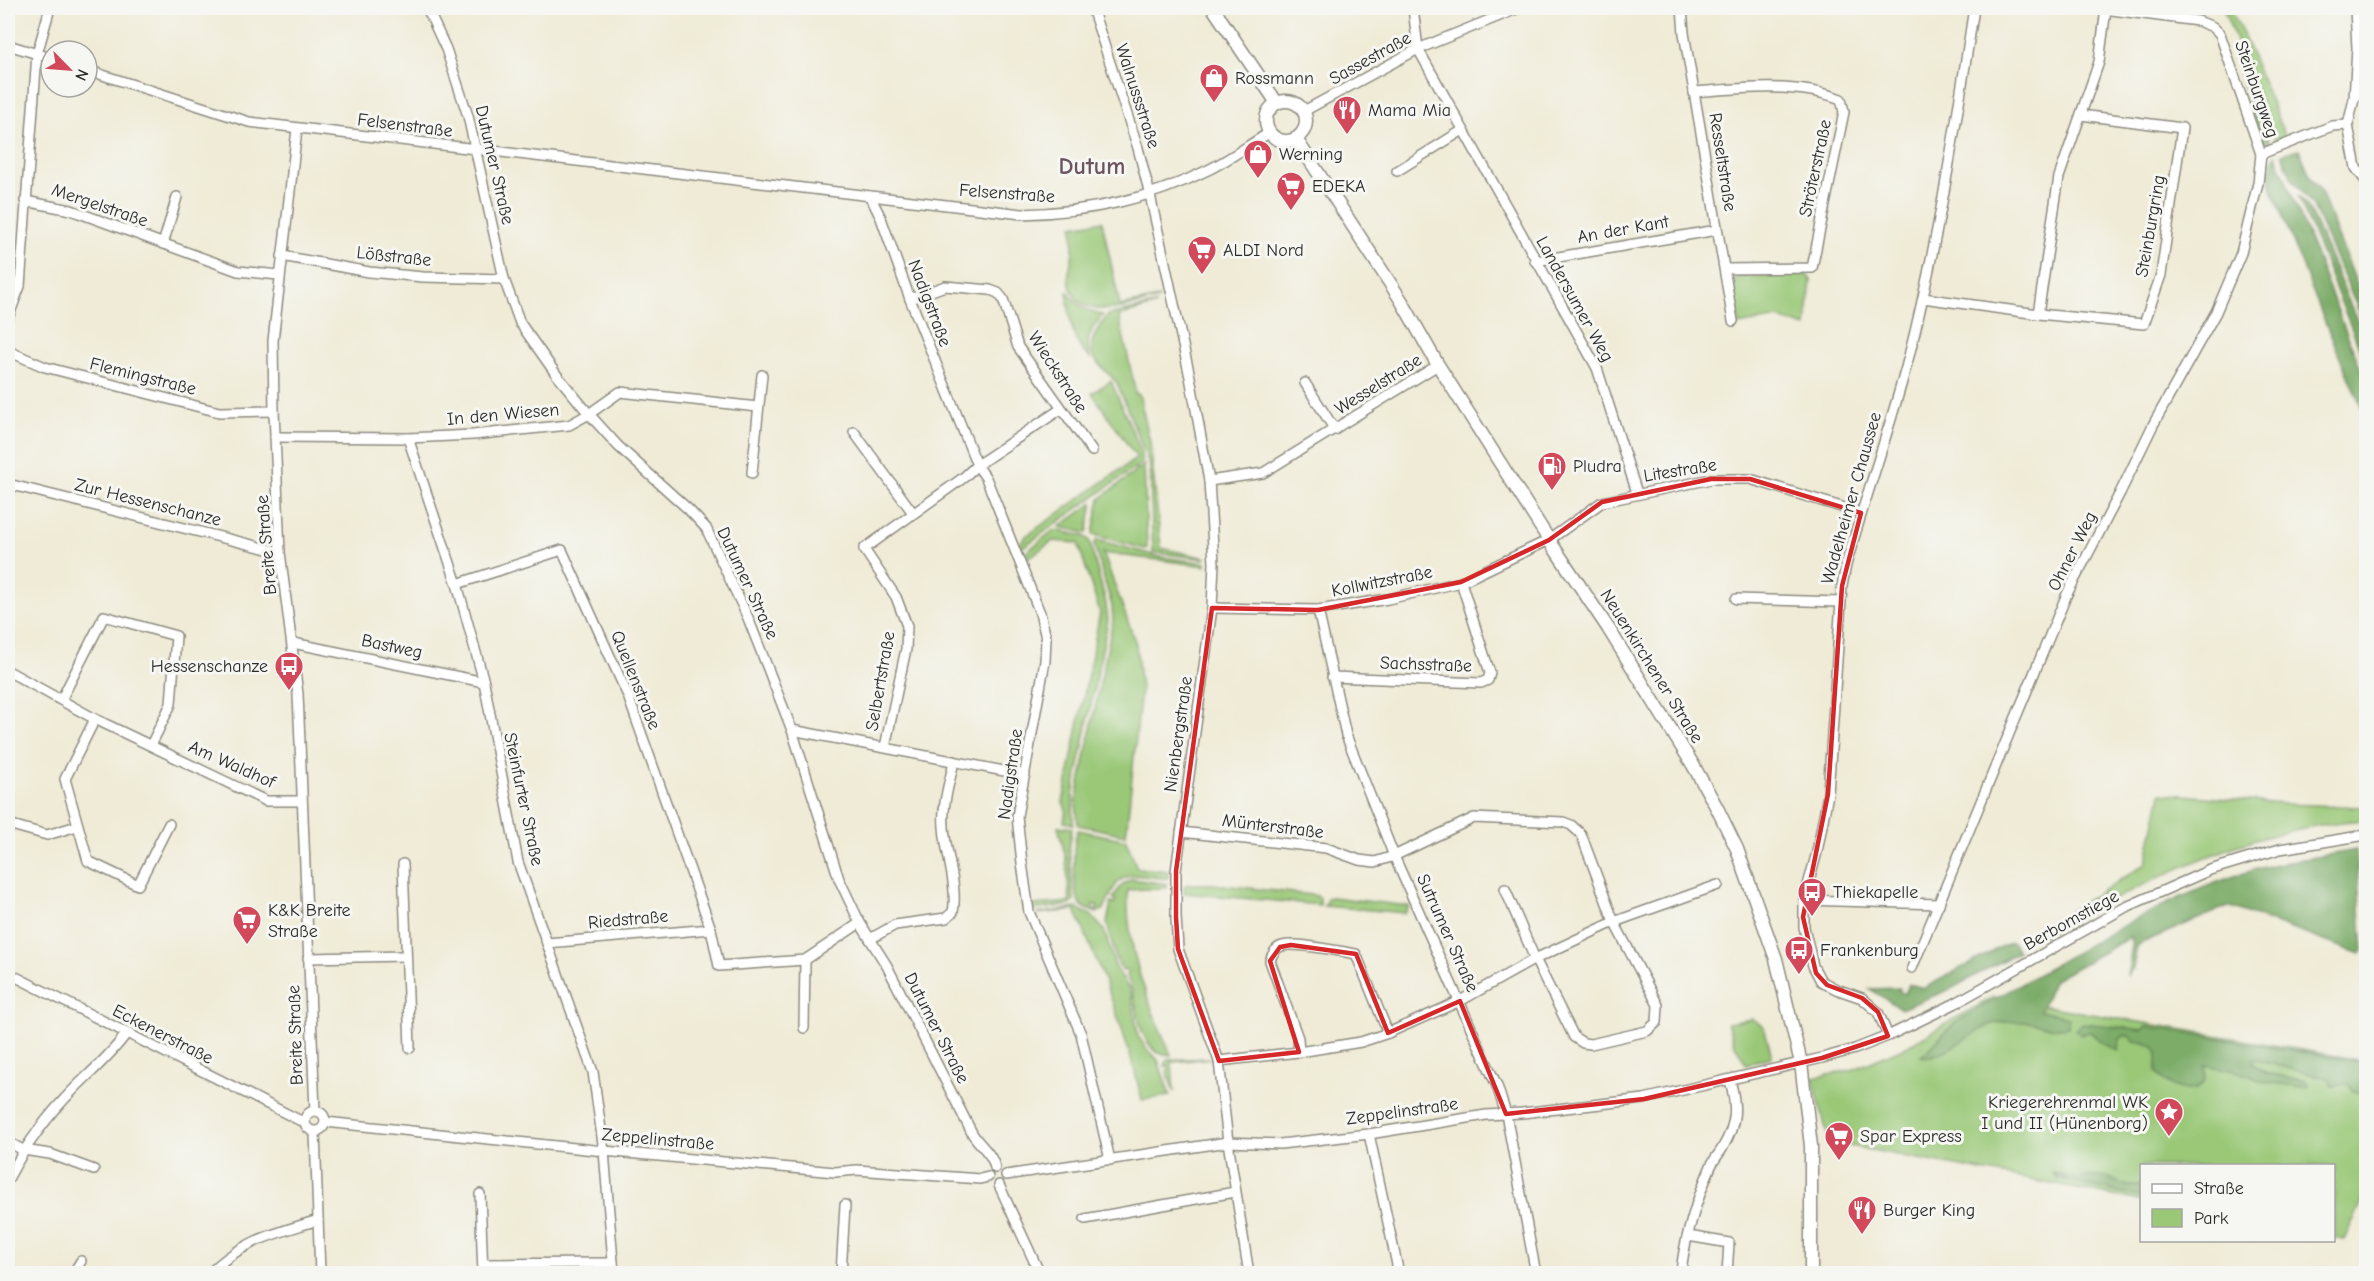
<svg xmlns="http://www.w3.org/2000/svg" width="2374" height="1281" viewBox="0 0 2374 1281" font-family="'Comic Neue',sans-serif">
  <rect width="100%" height="100%" fill="#f6f6f2"/>
  <filter id="ink" filterUnits="userSpaceOnUse"><feTurbulence type="fractalNoise" baseFrequency=".0167" numOctaves="2"/><feDisplacementMap in="SourceGraphic" scale="12" xChannelSelector="R" yChannelSelector="G"/><feConvolveMatrix kernelMatrix="1 2 1 2 8 2 1 2 1" color-interpolation-filters="sRGB"/></filter>
  <filter id="wash" filterUnits="userSpaceOnUse"><feTurbulence type="fractalNoise" baseFrequency=".008" numOctaves="4" result="noise"/><feDisplacementMap in="SourceGraphic" scale="24" xChannelSelector="R" yChannelSelector="G"/><feGaussianBlur stdDeviation="1.35" result="paint"/><feColorMatrix in="noise" values="0 0 0 0 0 0 0 0 0 0 0 0 0 0 0 0 0 1.4 0 .05"/><feComposite in="paint" operator="in"/></filter>
  <g filter="url(#wash)">
    <rect width="100%" height="100%" fill="#efebd6"/>
    <g fill="#9ac877" stroke="#627a51" stroke-width="1.5">
      <path d="M2223,8H2230L2243,34L2285,136L2283,140L2277,144Z"/>
      <path d="M1102,221L1120,306L1160,298C1131,306 1077,326 1069,281C1067,274 1071,265 1072,258C1074,247 1073,236 1073,226Z"/>
      <path d="M1806,274L1811,280L1806,327L1778,318L1739,325L1733,287L1737,277Z"/>
      <path d="M1067,291C1076,304 1086,312 1103,315C1091,328 1084,340 1090,358C1070,343 1070,314 1067,291Z"/>
      <path d="M1156,305L1119,316L1136,394H1139L1150,442L1161,548L1206,558L1205,559L1153,552L1150,466L1117,383C1111,375 1104,370 1097,362C1083,348 1098,327 1108,315Z"/>
      <path d="M1111,381L1140,449L1142,463L1020,549L1017,546L1026,536L1137,458L1092,393Z"/>
      <path d="M1144,465L1147,548L1145,549L1095,535L1093,533L1100,499Z"/>
      <path d="M1093,503L1087,533L1060,527Z"/>
      <path d="M1054,530L1084,536L1089,540L1105,599L1108,620L1073,795V824L1064,822L1066,810L1063,803L1100,613L1078,543L1053,541L1025,560L1021,556Z"/>
      <path d="M1097,540L1161,557L1206,563V566L1103,553L1136,644L1141,689L1126,835L1078,825L1076,802L1113,621L1112,606L1094,544Z"/>
      <path d="M2161,793L2283,804L2366,807V820C2244,827 2147,882 2041,938V929L2146,864Z"/>
      <path d="M1058,826L1072,828L1069,850L1074,901L1070,905L1032,910L1030,906L1033,905L1070,902L1066,859Z"/>
      <path d="M1078,830L1126,840L1137,868L1168,871V878C1149,880 1126,866 1114,888C1110,895 1108,903 1103,910L1096,913L1098,906L1093,904L1092,909L1095,910L1094,912C1090,910 1085,909 1081,905C1073,895 1072,841 1078,830Z"/>
      <path d="M1131,879L1167,884V888L1128,890C1125,948 1148,1003 1171,1055L1158,1053C1133,1034 1141,1004 1126,975L1128,973L1126,970L1123,971L1116,959L1107,923L1111,903L1114,904L1116,900L1113,898L1120,887Z"/>
      <path d="M1188,884H1213L1312,895L1317,896L1320,898V905L1184,893V886Z"/>
      <path d="M1331,897L1409,906L1405,913L1323,906L1326,905L1327,898Z"/>
      <path d="M1076,908L1091,915L1104,930L1115,966L1129,989L1132,999L1138,1036L1146,1048L1158,1060L1170,1096L1142,1100C1126,1032 1103,974 1075,910L1036,914Z"/>
      <path d="M1993,997L2366,1061V1193L2344,1240L2334,1238V1166H2142L2141,1201L1829,1142L1813,1078L1855,1069L1903,1048Z"/>
      <path d="M1752,1019L1764,1027L1772,1057L1746,1064L1734,1043L1727,1023Z"/>
      <path d="M1212,1058L1172,1062L1174,1092L1167,1071L1169,1070L1168,1065L1165,1066L1167,1060Z"/>
    </g>
    <g fill="#7bac68" stroke="#536c4a" stroke-width="1.5">
      <path d="M2243,72L2272,147L2263,143L2259,138L2240,74Z"/>
      <path d="M2299,149L2312,180L2320,190L2366,308V327L2312,204L2292,179L2282,154Z"/>
      <path d="M2276,155L2366,382V418L2325,322L2273,192C2270,179 2266,166 2276,155Z"/>
      <path d="M2298,196L2308,207L2366,341V364Z"/>
      <path d="M2356,850L2363,951L2360,954L2228,906L2137,945L2133,968L2127,976L2132,946L2130,937L2054,980L2040,1011L2068,1017V1027C2056,1030 2047,1026 2035,1023C2022,1021 2004,1021 1991,1024C1976,1032 1935,1062 1921,1056C1935,1046 1944,1030 1957,1022C1985,1003 2015,988 2044,971C2107,934 2174,895 2244,873C2280,861 2318,857 2356,850Z"/>
      <path d="M2010,942L2014,944L2018,952L1951,989L1901,1009L1870,989L1900,988L1899,991L1905,994L1909,984L1924,988Z"/>
      <path d="M2083,1023L2143,1030L2147,1026L2366,1063V1094L2354,1091L2348,1084L2332,1086L2330,1079L2252,1059L2253,1064L2267,1073L2306,1081L2309,1084L2308,1088L2259,1081L2249,1074L2205,1065C2210,1101 2172,1093 2156,1072C2160,1048 2157,1044 2134,1041L2130,1036H2123L2119,1041L2118,1051L2099,1041L2090,1031L2081,1035L2075,1030Z"/>
      <path d="M2053,1173L2078,1179L2092,1176L2109,1178L2127,1186H2141V1197L2057,1179Z"/>
    </g>
  </g>
  <g filter="url(#ink)">
    <g fill="none" stroke-linecap="round" stroke-linejoin="round">
      <g stroke="#8d8b80" stroke-width="12">
        <g id="street">
          <path d="M427,8L446,49L468,116L504,279L520,323L556,374L589,414L618,446L688,509L706,528L748,618L792,730L839,879L860,923L887,966L972,1133C979,1145 993,1154 995,1168"/>
          <path d="M1092,8L1138,148L1150,195L1190,377L1209,481L1214,563L1212,608L1176,871V917L1178,949L1219,1061L1228,1142L1249,1274"/>
          <path d="M1413,8L1418,49L1597,368L1637,493"/>
          <path d="M1682,8L1684,33L1733,321"/>
          <path d="M2355,8L2357,48L2354,99L2348,125L2356,168L2366,181"/>
          <path d="M8,45L51,58"/>
          <path d="M87,70L249,122L1022,214C1090,212 1148,200 1210,169C1230,159 1249,145 1269,133"/>
          <path d="M1694,92C1741,88 1798,82 1841,99L1844,112L1812,268L1725,269"/>
          <path d="M2354,99L2366,86"/>
          <path d="M1304,111L1418,49L1519,8"/>
          <path d="M297,129L273,341L274,411L280,552L298,694L315,1111"/>
          <path d="M2261,154L2332,126L2348,125"/>
          <path d="M1397,171L1463,130"/>
          <path d="M870,196L881,218L910,299L977,465L986,478L1040,613L1046,638L1045,661L1017,816L1022,863L1029,912L1081,1034L1110,1160"/>
          <path d="M25,201L71,210L238,271L279,275"/>
          <path d="M163,244L177,197"/>
          <path d="M282,256L369,272L423,277L504,279"/>
          <path d="M1535,261L1717,230"/>
          <path d="M8,281L20,286"/>
          <path d="M1923,298L2038,314L2059,177L2099,62L2106,9"/>
          <path d="M910,299L945,286L990,290L998,293L1003,299L1018,347L1092,451"/>
          <path d="M2038,314L2144,324L2161,275L2182,128L2081,115"/>
          <path d="M8,318L20,286L37,54L50,8"/>
          <path d="M8,351L45,367L219,412L274,411"/>
          <path d="M1305,383L1335,430"/>
          <path d="M854,432L913,513"/>
          <path d="M275,437L408,438L473,435L569,425L589,414L620,392L758,407"/>
          <path d="M408,438L457,584L484,682L518,862L593,1072L604,1151L614,1274"/>
          <path d="M752,473L762,375"/>
          <path d="M1209,481L1263,473L1438,365"/>
          <path d="M8,484L280,552"/>
          <path d="M457,584L562,550L628,696L711,929L719,966L805,960L860,923"/>
          <path d="M1736,599L1840,602"/>
          <path d="M1212,608L1318,610L1388,599L1461,582L1549,540L1602,502L1711,479H1750L1861,513"/>
          <path d="M1318,610L1346,735L1394,856L1497,1086L1506,1114L1536,1274"/>
          <path d="M293,643L484,682"/>
          <path d="M8,671L95,719L266,801H301"/>
          <path d="M1332,677L1481,683L1488,680L1490,673L1461,582"/>
          <path d="M61,700L104,616L176,636L171,704L151,745"/>
          <path d="M95,719L65,779L88,861L138,885L169,824"/>
          <path d="M792,730L1025,775"/>
          <path d="M885,747L906,649L907,626L896,597L864,549L963,478L977,465L1061,409"/>
          <path d="M8,824L47,835L77,826"/>
          <path d="M1181,832L1326,848L1359,860L1375,862L1394,856L1474,818L1563,822L1571,825L1581,834L1614,922L1658,1005L1657,1022L1647,1031L1591,1044L1583,1043L1574,1037L1535,959L1505,889"/>
          <path d="M403,864L410,1048"/>
          <path d="M1804,900L1939,904"/>
          <path d="M870,939L895,925L946,918L953,912C959,881 941,844 944,811C945,794 951,777 954,761"/>
          <path d="M547,943L711,929"/>
          <path d="M308,958L405,956"/>
          <path d="M1912,968L2067,594L2120,493L2153,425L2216,312L2241,253L2258,183L2261,154L2220,34L2213,27L2198,21L2096,8"/>
          <path d="M8,973L299,1120L305,1121"/>
          <path d="M804,1028L805,960"/>
          <path d="M1888,1036L1878,1012L1862,998L1836,989L1821,981L1813,966L1804,927V900L1817,852L1828,794L1842,586L1846,565C1866,495 1891,426 1909,356C1938,242 1956,124 1974,8"/>
          <path d="M1299,1052L1298,1038L1270,961C1272,954 1275,948 1282,946C1297,942 1338,951 1356,954L1388,1033"/>
          <path d="M1219,1061L1299,1052L1361,1042L1388,1033L1460,1001L1535,959L1614,922L1718,885"/>
          <circle cx="315" cy="1121" r="10"/>
          <path d="M325,1122L604,1151L835,1172L857,1170L980,1179L988,1177"/>
          <path d="M315,1132L320,1274"/>
          <path d="M1369,1134L1399,1274"/>
          <path d="M8,1142L23,1150L50,1154L94,1170"/>
          <path d="M1006,1175L1228,1142L1280,1144L1369,1134L1486,1115L1522,1113L1644,1099L1822,1058L1855,1049L1888,1036L1954,1004L2124,908L2210,870L2280,849L2366,835"/>
          <path d="M8,1179C25,1146 48,1115 75,1088C93,1070 111,1055 126,1034"/>
          <path d="M999,1185L1040,1274"/>
          <path d="M480,1194L483,1274"/>
          <path d="M1085,1219L1235,1192"/>
          <path d="M1688,1236L1729,1243L1727,1274"/>
          <path d="M483,1264L613,1263"/>
          <path d="M73,1274L81,1261"/>
          <path d="M209,1274C242,1240 275,1234 318,1220"/>
          <path d="M841,1274L845,1205"/>
          <path d="M1681,1274C1683,1242 1698,1196 1711,1166C1714,1159 1720,1153 1723,1147C1737,1123 1737,1106 1730,1080"/>
        </g>
      </g>
      <g stroke="#8d8b80" stroke-width="15">
        <g id="secondary">
          <path d="M1213,8L1277,103"/>
          <circle cx="1286" cy="121" r="20"/>
          <path d="M1296,139L1401,300L1438,365L1549,540L1608,628L1693,765L1717,808L1737,849L1776,959L1801,1063L1811,1146V1274"/>
        </g>
      </g>
      <use href="#street" stroke="#fff" stroke-width="9"/>
      <use href="#secondary" stroke="#fff" stroke-width="12"/>
    </g>
  </g>
  <path fill="none" stroke="#d62828" stroke-width="4.5" stroke-linejoin="round" d="M1711,479H1750L1861,513L1842,586L1828,794L1803,917L1816,973L1827,985L1862,998L1878,1012L1888,1036L1822,1058L1644,1099L1506,1114L1460,1001L1388,1033L1356,954L1291,945L1280,947L1270,961L1299,1052L1219,1061L1178,949L1176,917V871L1212,608L1318,610L1461,582L1549,540L1602,502Z"/>
  <defs>
    <g id="shop-pin" transform="scale(1.5)"><path d="M0 17L-7.5 6A9.5 9.5 0 1 1 7.5 6Z" fill="#d1495b" stroke="#f6f6f2"/><path d="M-5-2.5h2.3a2.7 3.5 0 0 1 5.4 0H5L5.5 6h-11ZM-1.5-2.5h3a1.5 2.3 0 0 0-3 0Z" fill="#fff"/></g>
    <g id="restaurant-pin" transform="scale(1.5)"><path d="M0 17L-7.5 6A9.5 9.5 0 1 1 7.5 6Z" fill="#d1495b" stroke="#f6f6f2"/><path d="M-5-6h1v4h1v-4h1v4h1v-4h1v5L-1.5 .5V6h-2V.5L-5-1ZM5-6V6H3V1.5H1.5Q1.5-4 5-6Z" fill="#fff"/></g>
    <g id="supermarket-pin" transform="scale(1.5)"><path d="M0 17L-7.5 6A9.5 9.5 0 1 1 7.5 6Z" fill="#d1495b" stroke="#f6f6f2"/><path d="M-6-5.5h2.5l.6 2H6L4.5 2H-2.5L-4.4-4H-6ZM-1.5 3.2a1.3 1.3 0 1 0 .1 0ZM3 3.2a1.3 1.3 0 1 0 .1 0Z" fill="#fff"/></g>
    <g id="fuel-pin" transform="scale(1.5)"><path d="M0 17L-7.5 6A9.5 9.5 0 1 1 7.5 6Z" fill="#d1495b" stroke="#f6f6f2"/><path d="M-5.5-6h7V0h2V4h1.3V-2.5L3-4.5l.8-.8L6-3V5H2.5V1h-1V6h-7ZM-4.2-4.7v3.2H.2V-4.7Z" fill="#fff"/></g>
    <g id="bus-pin" transform="scale(1.5)"><path d="M0 17L-7.5 6A9.5 9.5 0 1 1 7.5 6Z" fill="#d1495b" stroke="#f6f6f2"/><path d="M-5-6H5V4H4V6H2V4H-2V6H-4V4H-5ZM-3.5-4V0h7V-4ZM-3.5 1.2v1.5H-2V1.2ZM2 1.2v1.5H3.5V1.2Z" fill="#fff"/></g>
    <g id="sight-pin" transform="scale(1.5)"><path d="M0 17L-7.5 6A9.5 9.5 0 1 1 7.5 6Z" fill="#d1495b" stroke="#f6f6f2"/><path d="M0-6L1.8-2.2L6-1.7L2.9 1.2L3.7 5.4L0 3.3L-3.7 5.4L-2.9 1.2L-6-1.7L-1.8-2.2Z" fill="#fff"/></g>
  </defs>
  <g fill-rule="evenodd">
    <use href="#shop-pin" x="1214" y="78"/>
    <use href="#restaurant-pin" x="1347" y="110"/>
    <use href="#shop-pin" x="1258" y="154"/>
    <use href="#supermarket-pin" x="1291" y="186"/>
    <use href="#supermarket-pin" x="1202" y="250"/>
    <use href="#fuel-pin" x="1552" y="466"/>
    <use href="#bus-pin" x="289" y="666"/>
    <use href="#bus-pin" x="1812" y="892"/>
    <use href="#supermarket-pin" x="247" y="920"/>
    <use href="#bus-pin" x="1799" y="950"/>
    <use href="#sight-pin" x="2169" y="1112"/>
    <use href="#supermarket-pin" x="1839" y="1136"/>
    <use href="#restaurant-pin" x="1862" y="1210"/>
  </g>
  <g text-anchor="middle" stroke-width="6" stroke-linejoin="round" paint-order="stroke">
    <g font-size="18" fill="#2b2b2b" stroke="#f6f6f2">
      <text transform="translate(1370 58) rotate(-29)" y="6">Sassestraße</text>
      <text transform="translate(2257 89) rotate(71)" y="6">Steinburgweg</text>
      <text transform="translate(1138 96) rotate(72)" y="6">Walnussstraße</text>
      <text transform="translate(405 125) rotate(7)" y="6">Felsenstraße</text>
      <text transform="translate(1723 162) rotate(81)" y="6">Resseltstraße</text>
      <text transform="translate(495 165) rotate(77)" y="6">Dutumer Straße</text>
      <text transform="translate(1815 168) rotate(-78)" y="6">Ströterstraße</text>
      <text transform="translate(1007 193) rotate(4)" y="6">Felsenstraße</text>
      <text transform="translate(100 205) rotate(19)" y="6">Mergelstraße</text>
      <text transform="translate(2150 226) rotate(-80)" y="6">Steinburgring</text>
      <text transform="translate(1623 229) rotate(-10)" y="6">An der Kant</text>
      <text transform="translate(394 256) rotate(6)" y="6">Lößstraße</text>
      <text transform="translate(1575 299) rotate(61)" y="6">Landersumer Weg</text>
      <text transform="translate(930 303) rotate(69)" y="6">Nadigstraße</text>
      <text transform="translate(1058 372) rotate(57)" y="6">Wieckstraße</text>
      <text transform="translate(143 376) rotate(14)" y="6">Flemingstraße</text>
      <text transform="translate(1378 384) rotate(-32)" y="6">Wesselstraße</text>
      <text transform="translate(503 414) rotate(-5)" y="6">In den Wiesen</text>
      <text transform="translate(1680 470) rotate(-9)" y="6">Litestraße</text>
      <text transform="translate(1851 498) rotate(-74)" y="6">Wadelheimer Chaussee</text>
      <text transform="translate(148 502) rotate(14)" y="6">Zur Hessenschanze</text>
      <text transform="translate(266 545) rotate(-95)" y="6">Breite Straße</text>
      <text transform="translate(2072 551) rotate(-63)" y="6">Ohner Weg</text>
      <text transform="translate(1382 581) rotate(-11)" y="6">Kollwitzstraße</text>
      <text transform="translate(748 583) rotate(65)" y="6">Dutumer Straße</text>
      <text transform="translate(392 646) rotate(12)" y="6">Bastweg</text>
      <text transform="translate(1426 664) rotate(2)" y="6">Sachsstraße</text>
      <text transform="translate(1652 666) rotate(58)" y="6">Neuenkirchener Straße</text>
      <text transform="translate(636 680) rotate(68)" y="6">Quellenstraße</text>
      <text transform="translate(880 681) rotate(-80)" y="6">Selbertstraße</text>
      <text transform="translate(1178 734) rotate(-82)" y="6">Nienbergstraße</text>
      <text transform="translate(232 764) rotate(24)" y="6">Am Waldhof</text>
      <text transform="translate(1010 774) rotate(-82)" y="6">Nadigstraße</text>
      <text transform="translate(524 799) rotate(78)" y="6">Steinfurter Straße</text>
      <text transform="translate(1273 826) rotate(7)" y="6">Münterstraße</text>
      <text transform="translate(628 919) rotate(-5)" y="6">Riedstraße</text>
      <text transform="translate(2071 920) rotate(-29)" y="6">Berbomstiege</text>
      <text transform="translate(1448 933) rotate(66)" y="6">Sutrumer Straße</text>
      <text transform="translate(937 1028) rotate(63)" y="6">Dutumer Straße</text>
      <text transform="translate(163 1034) rotate(27)" y="6">Eckenerstraße</text>
      <text transform="translate(295 1035) rotate(-92)" y="6">Breite Straße</text>
      <text transform="translate(1402 1111) rotate(-8)" y="6">Zeppelinstraße</text>
      <text transform="translate(658 1139) rotate(5)" y="6">Zeppelinstraße</text>
    </g>
    <g font-size="18" fill="#2b2b2b" stroke="#f6f6f2" text-anchor="start">
      <text x="1235" y="84">Rossmann</text>
      <text x="1368" y="116">Mama Mia</text>
      <text x="1279" y="160">Werning</text>
      <text x="1312" y="192">EDEKA</text>
      <text x="1223" y="256">ALDI Nord</text>
      <text x="1573" y="472">Pludra</text>
      <text x="268" y="672" text-anchor="end">Hessenschanze</text>
      <text x="1833" y="898">Thiekapelle</text>
      <text x="268" y="916">K&amp;K Breite<tspan x="268" dy="21">Straße</tspan></text>
      <text x="1820" y="956">Frankenburg</text>
      <text x="2148" y="1108" text-anchor="end">Kriegerehrenmal WK<tspan x="2148" dy="21">I und II (Hünenborg)</tspan></text>
      <text x="1860" y="1142">Spar Express</text>
      <text x="1883" y="1216">Burger King</text>
    </g>
    <g font-size="24" font-weight="bold" fill="#6b5660" stroke="#f6f6f2">
      <text x="1092" y="174">Dutum</text>
    </g>
  </g>
  <rect width="2374" height="1281" fill="none" stroke="#f6f6f2" stroke-width="30"/>
  <rect x="2140" y="1164" width="195" height="78" fill="#f6f6f2" stroke="#a5a5a2" stroke-width="1.5"/>
  <rect x="2152" y="1184" width="30" height="9" fill="#ffffff" stroke="#a5a5a2" stroke-width="1.5"/>
  <text x="2194" y="1194" font-size="18" fill="#2b2b2b">Straße</text>
  <rect x="2152" y="1209" width="30" height="18" fill="#9ac877" stroke="#a5a5a2" stroke-width="1.5"/>
  <text x="2194" y="1224" font-size="18" fill="#2b2b2b">Park</text>
  <g transform="translate(69 69) rotate(115)"><circle r="28" fill="#f6f6f2" stroke="#a5a5a2" stroke-width="1.5"/>
  <path d="M0-4.5L10 22L0 15L-10 22Z" fill="#d1495b"/>
  <text y="-9" font-size="16" font-weight="bold" text-anchor="middle" fill="#2b2b2b">N</text>
  </g>
</svg>
